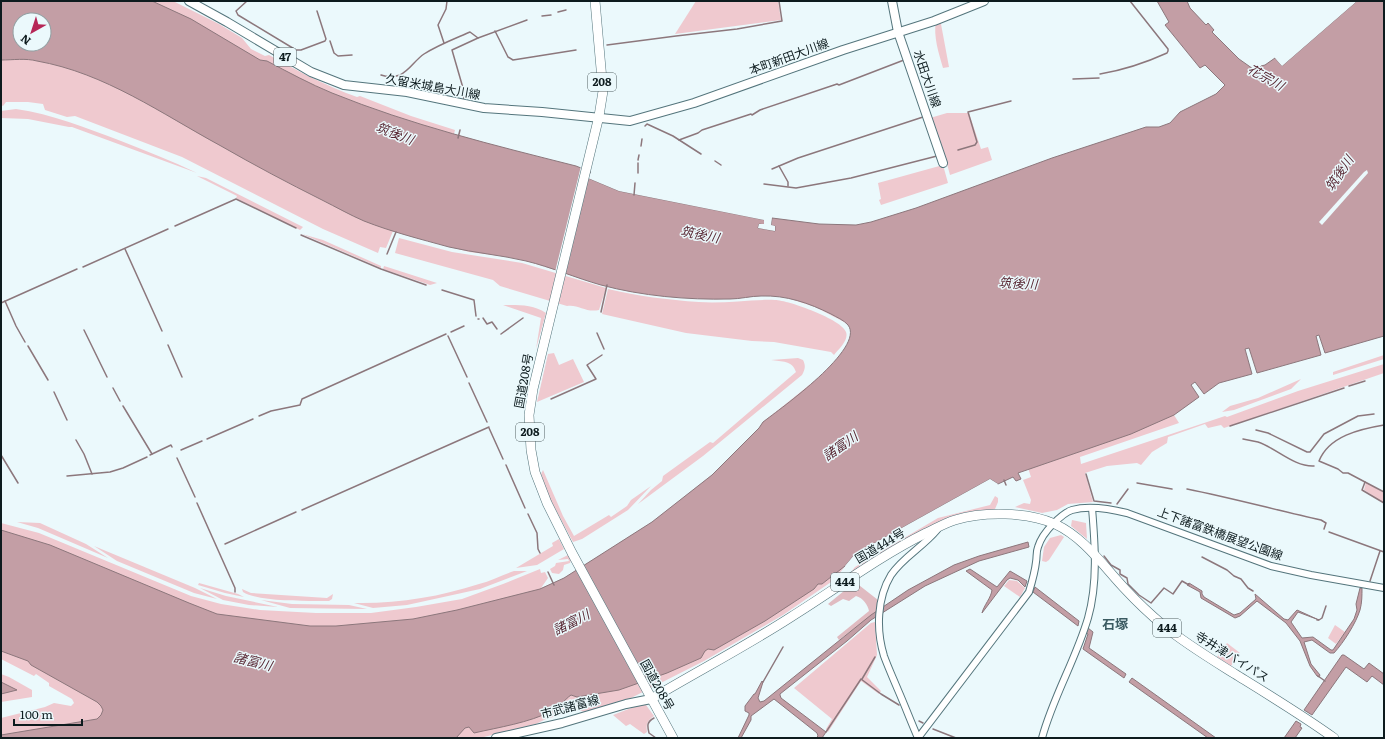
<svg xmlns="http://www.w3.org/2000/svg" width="1385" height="739" viewBox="0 0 1385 739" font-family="Literata,'Noto Sans JP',serif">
  <rect width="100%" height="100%" fill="#ebf9fc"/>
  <g fill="#efc9cf">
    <path d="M127,1H173L219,24L242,38L251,49L265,56L269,55C298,71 326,86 357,97L360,96L411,116L455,130L454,134L591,172L380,119Z"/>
    <path d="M696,1H778L781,20L675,34Z"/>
    <path d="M936,21H939L941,24L949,67L943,68C939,54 933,36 936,21Z"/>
    <path d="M1,53L40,56L819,305L862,329L831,373L713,479L653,525L541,594L359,634L224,620L1,535V523L39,533L191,596L221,604L260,610L316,613H371L416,607L462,599L503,584L540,569L541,573L545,572L548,578L541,588L564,578L652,522L712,475L759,428L763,422L828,370L848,345L851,333L850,326L844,322L815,307L781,296H760L732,299L692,298L632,292L601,285L530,262L508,257L469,252L393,231L386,248L380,247L378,253L323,229L182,157L75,116L67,117L45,110L43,104L28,102H6L3,106L1,105Z"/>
    <path d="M16,109C52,114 86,128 121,141C146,151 172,161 197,173L72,127H69L28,119L1,118V111Z"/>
    <path d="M947,113H969L981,149L988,147L992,160L950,175L944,153L930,118Z"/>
    <path d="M943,165L948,183L881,205L879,200L881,199L878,183Z"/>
    <path d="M197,176L206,178L303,227L300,230L236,198L237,196Z"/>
    <path d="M302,234L323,240L381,266V268Z"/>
    <path d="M399,238L452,252L522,263L606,288L599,310C586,313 578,304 567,306L500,286L493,280L395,253Z"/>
    <path d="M384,266L437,283L430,285L383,269Z"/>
    <path d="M608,289C638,296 668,300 699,302C724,304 750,299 775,300C788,300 843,320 846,332C849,340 839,349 834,355L831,352L774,342L752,341L686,333L602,314Z"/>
    <path d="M503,305C517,305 533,304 546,313L536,349L541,318Z"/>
    <path d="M554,353L559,365L573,359L584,382L537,402L548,354Z"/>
    <path d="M1384,355V359L1333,375V372Z"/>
    <path d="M798,358L803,360C806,366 805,369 802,375L703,456L638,504L651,490L662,481L663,476L710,442L713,443L796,372C792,360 782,362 771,360Z"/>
    <path d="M1384,364V373L1224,428L1221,425L1208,428L1205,424L1168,437L1167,443L1152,452L1141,465L1137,463L1107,466L1085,473L1093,502L1068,504L1057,510L1042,513L1015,507L1024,503L1030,504L1031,500L1023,480L1031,477L1028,468L1133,422L1199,397L1174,415L1179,423L1080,457L1081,464L1225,416L1227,417L1298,391Z"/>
    <path d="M1301,379L1291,389L1234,410L1222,412L1230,406L1258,398Z"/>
    <path d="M543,470L563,516L574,536L609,515L611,517L627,506L631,500L651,486L628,510L582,539L573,542L549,497L541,474Z"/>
    <path d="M1366,482L1384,493V503L1364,490Z"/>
    <path d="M995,496L998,498V502L995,509L989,512L964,516L847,577L855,567L938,518L990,505Z"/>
    <path d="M1072,520L1086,523L1087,539L1071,526Z"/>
    <path d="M17,522L40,523L86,544L108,558L38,528Z"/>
    <path d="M1061,535L1064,537L1049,560L1046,562L1042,561L1044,547L1050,538Z"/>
    <path d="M559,539L564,549L537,565L516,568L553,546L552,543Z"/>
    <path d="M94,546L195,588L217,599L194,593L117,561Z"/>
    <path d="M855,554L834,580L783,615L704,661L631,698L585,712L577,710L546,719L536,724L480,738H446L467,724L573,690L701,645Z"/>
    <path d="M568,555L571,560L570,563L564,565L563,570L559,574L552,573L550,569L555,566L556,563L569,561L568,559L558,560Z"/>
    <path d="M514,571H527L480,589L407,605L373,608L354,603C396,604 439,597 479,584C491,581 502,575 514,571Z"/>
    <path d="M1009,580L1017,581L1025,588L1020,597L1004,586Z"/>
    <path d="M199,583L238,594L244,597L225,593L198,585Z"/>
    <path d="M200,588L226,596L278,607L249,605L223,600Z"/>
    <path d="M242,589L251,593L327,598L333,594L332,599L329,601C308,601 259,602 243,592Z"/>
    <path d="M261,600L292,604L349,605L367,609L290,608Z"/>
    <path d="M875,622L877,655L867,677L881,691L879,694L861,681L828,732L826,729L832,719L794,688L871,623Z"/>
    <path d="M1335,625L1345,632L1336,644L1328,638Z"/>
    <path d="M1227,643L1240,653L1231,666L1217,657Z"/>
    <path d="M1,648L24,656L99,699L113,713L98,722L9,738H1V718L45,707L54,703L71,706L74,703L72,699L49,686V683L36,674L34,676L1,659Z"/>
    <path d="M1,674L9,677L32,690V697L1,702Z"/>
    <path d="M639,705H646L654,716C647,721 646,724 647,732L644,734L630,724L626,726L613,715Z"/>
  </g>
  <path fill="#e0bbc1" d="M855,582L878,600L877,611L839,640L837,637L869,611C868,605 863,598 856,596L849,601L843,599L831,606L828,604Z"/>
  <g fill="#c39ea5" stroke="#8c777c" fill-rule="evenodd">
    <path d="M1,1H152L191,19L260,60L267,61C288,72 310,84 332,93C411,125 493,145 576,166L591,172L588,178L619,191L765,220V225L759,224L758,228L775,231V226H771L772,218L819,224L856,225L871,222L916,208L1052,158L1146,127H1159L1170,123L1180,112L1216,94L1225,85L1205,65L1200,68L1165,25L1169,22L1157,1H1187L1190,8L1206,25L1208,23L1214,30L1212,32L1239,59L1256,71L1261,66L1265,65L1275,58L1282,66L1357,1H1384V336L1325,353L1319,335L1316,336L1321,355L1257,373L1249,348L1245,349L1252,374L1219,383L1204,394L1195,382L1191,385L1199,397L1174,415L1131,434L1018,473L1021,479L1016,481L1013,477L998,484L990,479L855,554L845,566L822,584H818L814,589L765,621L714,650L708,649L705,651L701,658L667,673L619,690L577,697L571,695C564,700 559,708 552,711C528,723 500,727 474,733L469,727L465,728L456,738H1V735L97,719L101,715L103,710L101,706L97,702L31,665L28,661L1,651V530L50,545L189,603L217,614L310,626H336L413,619L457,610L540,589L564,578L652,522L712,475L759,428L763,422C780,409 866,348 848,325C844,320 836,317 831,314C809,303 786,295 761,296C751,296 740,299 730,299C687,300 642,296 601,285C576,278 551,267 526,261C501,255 475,253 449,247C420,239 392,232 364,221C350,215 336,207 322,200C288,183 254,165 221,146C162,114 105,73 37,61C26,58 13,60 1,60ZM20,20H44V44H20Z"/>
    <path d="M1028,542L1029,547L979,561L925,586L871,620L847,641L780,694V695L781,698L826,732L822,738H816L818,736L817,733L774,699L751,716V720L741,738H738L749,715V713L745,711V706L754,694H755L762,681L763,682L758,698L760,702L764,701L871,615L908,590L954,565L979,556Z"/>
    <path d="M970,569L997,587L1010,571L1027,581L1025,587L1018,580L1010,578L1007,580L982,613C984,605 991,598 992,590L966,571Z"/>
    <path d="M1189,583L1202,591V594L1204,597L1234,615L1240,613L1256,599L1255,594L1284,619L1288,620L1297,610L1319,620L1298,612L1291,622L1302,638L1313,637L1331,650H1333L1354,619L1357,610L1356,604L1360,588H1362C1362,595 1362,603 1360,610C1356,623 1344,642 1334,653H1330L1312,640L1304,642L1311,664L1320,675L1319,677L1317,676L1310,666L1300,641L1286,623L1257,601L1240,616L1235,618L1201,598L1200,592L1187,585Z"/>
    <path d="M1035,587L1079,621L1078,626L1033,592Z"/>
    <path d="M1088,628L1093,632L1089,648L1126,674L1124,678L1083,649L1088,634L1086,633Z"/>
    <path d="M1342,655H1344L1364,669L1369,663L1384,674V685L1372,676L1367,682L1346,667L1312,715L1304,710Z"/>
    <path d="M1132,678L1216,738H1208L1129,682Z"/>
    <path d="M1,682L17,690L1,694Z"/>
    <path d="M1296,721L1301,724L1300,727L1302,728L1295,738H1284Z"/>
  </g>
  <g fill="#ebf9fc">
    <path d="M1354,1H1357L1282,66L1275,58L1276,56L1282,63Z"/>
    <path d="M581,166L588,168L562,274L555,272Z"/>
    <path d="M1367,170L1368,173L1322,225L1319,222L1364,172Z"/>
    <path d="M591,172H593L591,177L619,189L766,218V226H760L773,228L769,226L770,218L772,217L771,225L775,226V231L758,228L759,224H764V220L619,191L588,178Z"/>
    <path d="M990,479L998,484L996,485L990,481L856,556L848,566H845L855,554Z"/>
  </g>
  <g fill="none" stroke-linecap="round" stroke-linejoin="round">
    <g stroke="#8c777c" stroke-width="1.5">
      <path d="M247,1L236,11L238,15L296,50H301L325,41L326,39L317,11"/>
      <path d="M558,12L566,10"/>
      <path d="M542,16L551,15"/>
      <path d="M495,31L508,57L513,60L576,50"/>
      <path d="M330,41L334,53L338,56L352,55"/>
      <path d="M444,43L438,25L446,9L447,1"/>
      <path d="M607,45L676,36L737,29L782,21L779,1"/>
      <path d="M1100,74C1124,70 1145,63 1167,53L1168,51V49L1130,1"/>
      <path d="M381,75C387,77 394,77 400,75C410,70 415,60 424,54C438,45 454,39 470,32L478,38L527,20"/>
      <path d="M1073,79L1099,78"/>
      <path d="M464,101L463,88L452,50L478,38"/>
      <path d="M645,126L647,124L673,136L701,154"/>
      <path d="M458,138L460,130"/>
      <path d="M679,140L698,133L702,130L751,114L752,115L760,110L837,84L839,85L904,60"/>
      <path d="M641,146L642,139"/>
      <path d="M958,150L975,145L977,142L968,112L1011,101"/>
      <path d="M638,160L639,155"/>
      <path d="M715,161L721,165"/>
      <path d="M779,166L788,182V186"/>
      <path d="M772,169L798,158L923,117"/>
      <path d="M638,173V163"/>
      <path d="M764,184L796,188L851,178L937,156"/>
      <path d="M634,195L635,183"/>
      <path d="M175,226L236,199L296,228"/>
      <path d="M301,235L381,269L426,285"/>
      <path d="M125,249L162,331"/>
      <path d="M387,254L396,232"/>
      <path d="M83,267L168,229"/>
      <path d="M442,290L474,300L476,316"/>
      <path d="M5,301L16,326L25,342"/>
      <path d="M1,303L77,269"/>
      <path d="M601,312L607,285"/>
      <path d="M483,318L487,324L492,322L497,329"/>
      <path d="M478,319H479"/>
      <path d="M84,330L107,377"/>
      <path d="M451,332L464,326"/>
      <path d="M597,333L604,349"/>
      <path d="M501,334L523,318"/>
      <path d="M448,336L467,377"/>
      <path d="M168,345L182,377"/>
      <path d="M28,346L48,380"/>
      <path d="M469,383L487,422"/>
      <path d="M1349,386L1365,381"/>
      <path d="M113,388L120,401"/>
      <path d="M54,392L67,420"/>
      <path d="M551,399L596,379L587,365L602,355"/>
      <path d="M123,406L152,454"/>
      <path d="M259,416L271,411L300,405L302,399L446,334"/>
      <path d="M1384,425C1360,429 1329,436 1319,461L1338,469L1343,473H1348L1365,482L1362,490L1384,503"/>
      <path d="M1230,426L1344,388"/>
      <path d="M489,428L503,459"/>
      <path d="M1256,430L1268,433L1307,452H1310L1324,434L1358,416L1374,414"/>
      <path d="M207,439L253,419"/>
      <path d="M1243,439C1248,440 1253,441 1258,442C1276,448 1294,467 1314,466"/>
      <path d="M76,440L84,454L92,474"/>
      <path d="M181,450L202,441"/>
      <path d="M1,455L18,483"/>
      <path d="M150,455L171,445L172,447"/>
      <path d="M177,458L195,497"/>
      <path d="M506,465L525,508"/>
      <path d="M1086,474L1094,501L1111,503"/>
      <path d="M67,476L110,472L123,468L147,457"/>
      <path d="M1004,480L1006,485"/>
      <path d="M1365,482L1384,492"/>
      <path d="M1137,483L1172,489"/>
      <path d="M1187,489C1232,498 1276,510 1321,520L1326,523L1324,529"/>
      <path d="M197,503L235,588V592"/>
      <path d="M1117,504L1128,489"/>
      <path d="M302,510L489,427"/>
      <path d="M528,514L537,533L538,549L540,553"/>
      <path d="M1329,532L1384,552"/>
      <path d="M225,544L296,512"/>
      <path d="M1104,556L1111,565L1120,570V574L1127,578L1128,584L1139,595L1151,603L1164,588L1173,594L1182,581L1189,585"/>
      <path d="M1202,557L1227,570L1234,576L1241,579L1248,588L1253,591"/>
      <path d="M548,572L554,585"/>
      <path d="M1370,581L1380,551"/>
      <path d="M1317,620H1319L1322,618L1326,606"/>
      <path d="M1318,676L1325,681"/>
      <path d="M862,679L875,657"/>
      <path d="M763,682L783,647"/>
      <path d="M654,718C647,722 647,725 649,733L656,738"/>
      <path d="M919,721L923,723"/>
      <path d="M933,729L956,738"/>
      <path d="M826,732L861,679L881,694L899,705"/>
    </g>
    <g stroke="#54757c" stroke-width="8">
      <g id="minor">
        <path d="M918,738L1029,592C1032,582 1035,572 1036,562C1037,557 1036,552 1038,547C1041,537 1046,531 1053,524C1058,519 1065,512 1072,510C1089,505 1111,509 1127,513L1271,566L1311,575L1384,588"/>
        <path d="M918,738C911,722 905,706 898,690C893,678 888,667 884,656C876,630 877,598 891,575C903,557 923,547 937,530"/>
        <path d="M1042,738C1053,697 1076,659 1088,618C1098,583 1095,544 1092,508"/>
      </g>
    </g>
    <g stroke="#54757c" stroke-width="10">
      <g id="major">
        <path d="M189,1L227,22L311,72L344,85L407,92L484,108L542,112L630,121L694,103L843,50L934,21L984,1"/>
        <path d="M892,1L898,32L943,163"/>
        <path d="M496,738L562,723L626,704L651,699"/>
      </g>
    </g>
    <g stroke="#54757c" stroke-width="10">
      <g id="highway">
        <path d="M595,1L603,91L599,116L533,389L529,415L531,450L535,472L547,503L572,553L673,738"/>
        <path d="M651,699C698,671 746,646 791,617C836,589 878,557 926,533C935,529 945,523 955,520C984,511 1028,512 1055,524C1085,538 1104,567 1126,590C1138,603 1151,615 1164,626C1186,644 1211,659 1235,674C1269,695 1302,715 1334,738"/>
      </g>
    </g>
    <use href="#minor" stroke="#fff" stroke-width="6"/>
    <use href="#major" stroke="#fff" stroke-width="8"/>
    <use href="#highway" stroke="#fff" stroke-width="9"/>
  </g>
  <g text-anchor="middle" stroke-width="3" stroke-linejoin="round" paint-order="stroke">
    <g fill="#ebf9fc" stroke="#505e61" stroke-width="1">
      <rect x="274" y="48" width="22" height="18" rx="3"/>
      <rect x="588" y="73" width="28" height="18" rx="3"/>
      <rect x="516" y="423" width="28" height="18" rx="3"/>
      <rect x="831" y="573" width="28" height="18" rx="3"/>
      <rect x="1153" y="619" width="28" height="18" rx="3"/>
    </g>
    <g font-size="11" font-weight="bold" fill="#0d1b1e">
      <text x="285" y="61">47</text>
      <text x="602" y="86">208</text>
      <text x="530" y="436">208</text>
      <text x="845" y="586">444</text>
      <text x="1167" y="632">444</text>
    </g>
    <g font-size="12" fill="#0d1b1e" stroke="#ebf9fc">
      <text transform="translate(789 57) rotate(-20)" y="4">本町新田大川線</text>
      <text transform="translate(927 79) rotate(71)" y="4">水田大川線</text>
      <text transform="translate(433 87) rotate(10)" y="4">久留米城島大川線</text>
      <text transform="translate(524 381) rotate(-80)" y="4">国道208号</text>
      <text transform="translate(1220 534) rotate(20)" y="4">上下諸富鉄橋展望公園線</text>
      <text transform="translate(880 546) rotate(-31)" y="4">国道444号</text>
      <text transform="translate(1232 657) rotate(32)" y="4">寺井津バイパス</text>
      <text transform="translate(657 685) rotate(61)" y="4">国道208号</text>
      <text transform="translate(570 707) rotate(-15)" y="4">市武諸富線</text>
    </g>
    <g font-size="13" font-style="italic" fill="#592834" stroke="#ebf9fc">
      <text transform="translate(1266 77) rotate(29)" y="5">花宗川</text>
      <text transform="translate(395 133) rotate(21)" y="5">筑後川</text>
      <text transform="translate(1339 173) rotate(-56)" y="5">筑後川</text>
      <text transform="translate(700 234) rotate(11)" y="5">筑後川</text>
      <text transform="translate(1018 283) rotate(3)" y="5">筑後川</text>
      <text transform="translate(840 446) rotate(-35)" y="5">諸富川</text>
      <text transform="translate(571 622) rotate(-27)" y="5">諸富川</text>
      <text transform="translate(253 661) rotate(14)" y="5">諸富川</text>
    </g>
    <g font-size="13" font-weight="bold" fill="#3b5b62" stroke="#ebf9fc">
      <text x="1115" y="629">石塚</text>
    </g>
  </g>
  <rect width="1385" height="739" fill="none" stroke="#0d1b1e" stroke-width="4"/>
  <g transform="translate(32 32) rotate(219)"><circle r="19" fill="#ebf9fc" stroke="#92a0a3"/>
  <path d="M0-3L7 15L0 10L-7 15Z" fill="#b62757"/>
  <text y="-6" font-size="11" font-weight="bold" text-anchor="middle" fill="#0d1b1e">N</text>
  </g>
  <path d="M14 719v6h68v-6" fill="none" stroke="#0d1b1e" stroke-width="2"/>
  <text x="20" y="719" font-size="12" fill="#0d1b1e" stroke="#ebf9fc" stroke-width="3" paint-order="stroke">100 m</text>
</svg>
